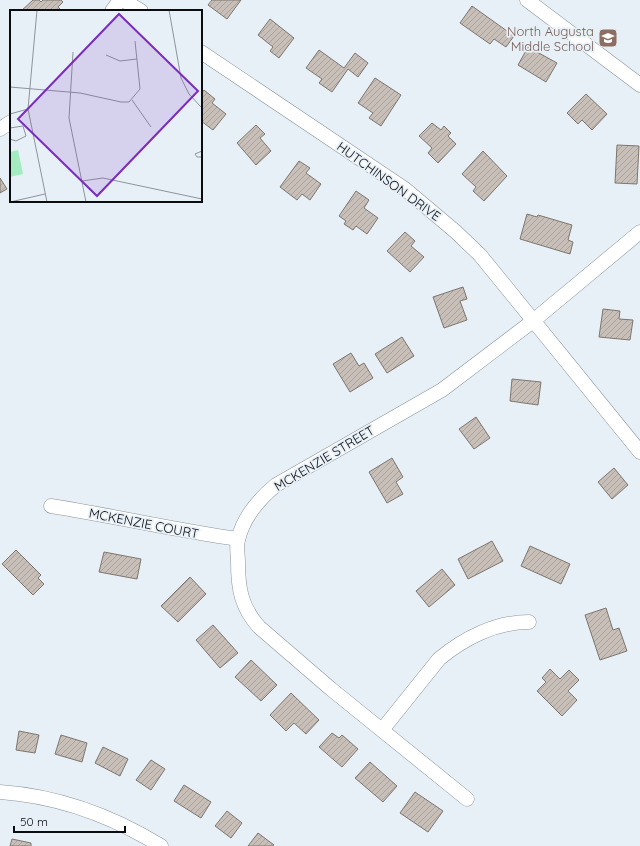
<svg xmlns="http://www.w3.org/2000/svg" width="640" height="846" viewBox="0 0 640 846" font-family="Quicksand,sans-serif">
  <defs>
    <pattern id="building-hatch" width="6" height="6" patternUnits="userSpaceOnUse"><rect width="6" height="6" fill="#c7bfb8"/><path d="M-1 1l2-2M0 6l6-6M5 7l2-2" fill="none" stroke="#aaa39d"/></pattern>
  </defs>
  <rect width="100%" height="100%" fill="#e7eff7"/>
  <g fill="url(#building-hatch)" stroke="#7d766f">
    <path d="M33,0H39L41,2L43,0H61L63,2L58,7L62,11H21Z"/>
    <path d="M212,0H241L227,19L208,5Z"/>
    <path d="M472,6L514,36L506,47L494,39L490,44L460,23Z"/>
    <path d="M270,19L294,38L279,58L270,51L273,47L258,35Z"/>
    <path d="M528,47L557,63L546,82L518,65Z"/>
    <path d="M319,50L344,68L355,53L368,63L358,77L348,69L332,92L319,83L322,79L306,68Z"/>
    <path d="M375,78L401,95L381,126L369,118L373,113L358,103Z"/>
    <path d="M204,90L215,99L212,103L226,114L213,130L201,121V94Z"/>
    <path d="M586,94L607,114L592,130L582,120L578,124L567,113Z"/>
    <path d="M432,123L441,130L444,126L451,133L448,136L456,144L438,163L428,153L432,148L419,136Z"/>
    <path d="M256,125L265,134L260,138L271,151L256,165L237,143Z"/>
    <path d="M617,145L639,146L637,184L615,183Z"/>
    <path d="M483,151L507,176L484,201L473,191L476,187L462,174Z"/>
    <path d="M299,161L310,168L306,173L321,184L310,200L302,194L297,200L280,187Z"/>
    <path d="M0,178L7,189L0,193Z"/>
    <path d="M356,191L369,200L364,208L378,218L367,234L356,226L353,230L344,224L346,221L339,216Z"/>
    <path d="M527,214L537,217L538,215L572,225L568,240L573,242L570,254L520,239Z"/>
    <path d="M405,232L415,241L411,246L424,257L410,272L387,251Z"/>
    <path d="M463,287L467,299L460,301L467,320L444,328L433,297Z"/>
    <path d="M603,309L620,311L619,319L633,320L630,340L599,337Z"/>
    <path d="M402,337L414,356L387,373L375,354Z"/>
    <path d="M351,353L359,366L364,363L373,378L350,392L333,364Z"/>
    <path d="M512,379L541,382L538,405L510,401Z"/>
    <path d="M476,417L490,438L474,449L459,429Z"/>
    <path d="M392,458L403,477L396,482L403,494L387,503L369,472Z"/>
    <path d="M614,468L628,485L612,499L598,482Z"/>
    <path d="M492,541L503,561L468,579L458,559Z"/>
    <path d="M530,546L570,564L561,584L521,566Z"/>
    <path d="M16,550L41,575L38,578L44,584L33,595L2,564Z"/>
    <path d="M104,552L141,559L137,579L99,572Z"/>
    <path d="M442,569L455,585L429,607L416,591Z"/>
    <path d="M190,577L206,594L178,622L161,606Z"/>
    <path d="M606,608L613,630L619,628L627,651L600,660L585,615Z"/>
    <path d="M213,625L238,653L220,668L196,640Z"/>
    <path d="M251,660L277,685L261,701L235,677Z"/>
    <path d="M550,669L560,679L569,670L579,680L568,691L577,700L562,716L537,691L546,682L542,678Z"/>
    <path d="M291,693L319,720L306,734L294,723L286,731L270,715Z"/>
    <path d="M19,731L39,735L35,753L16,750Z"/>
    <path d="M332,733L339,738L342,735L358,749L342,767L319,747Z"/>
    <path d="M61,735L87,743L82,762L55,754Z"/>
    <path d="M103,747L128,759L120,776L95,763Z"/>
    <path d="M151,760L165,769L151,790L136,780Z"/>
    <path d="M370,762L397,786L383,802L355,778Z"/>
    <path d="M184,785L211,802L201,818L174,801Z"/>
    <path d="M415,792L443,811L428,832L400,813Z"/>
    <path d="M227,811L242,823L231,838L215,826Z"/>
    <path d="M258,833L274,845L273,846H248Z"/>
    <path d="M12,839L31,843V846H10Z"/>
  </g>
  <g fill="none" stroke-linecap="round" stroke-linejoin="round">
    <g stroke="#8d959c" stroke-width="15">
      <g id="minor">
        <path d="M123,0L141,11"/>
        <path d="M527,0L640,85"/>
        <path d="M112,11L120,0"/>
        <path d="M201,52L405,189L456,232L480,255L640,452"/>
        <path d="M0,129L11,122"/>
        <path d="M51,506C114,516 175,530 238,539"/>
        <path d="M382,730L439,659C464,638 496,622 529,622"/>
        <path d="M0,792C58,796 112,816 161,846"/>
        <path d="M467,799L331,689L259,627C241,607 238,588 238,562C238,555 236,546 238,540C243,518 259,499 276,485L442,390L533,321L640,232"/>
      </g>
    </g>
    <use href="#minor" stroke="#fff" stroke-width="14"/>
  </g>
  <defs>
    <g id="school-square" transform="scale(1)"><rect x="-9" y="-9" width="18" height="18" rx="4" fill="#8d6e63" stroke="#e7eff7"/><path d="M0-5L7-2L0 1L-7-2ZM-4 1L0 2.5L4 1V4Q0 6-4 4Z" fill="#fff"/></g>
  </defs>
  <g fill-rule="evenodd">
    <use href="#school-square" x="608" y="38"/>
  </g>
  <g text-anchor="middle" stroke-width="3.5" stroke-linejoin="round" paint-order="stroke">
    <g font-size="13" fill="#785e54" stroke="#e7eff7" text-anchor="end">
      <text x="594" y="36">North Augusta<tspan x="594" dy="15">Middle School</tspan></text>
    </g>
    <g font-size="13" fill="#0a0c0f" stroke="#e7eff7">
      <text transform="translate(389 181) rotate(36)" y="5">HUTCHINSON DRIVE</text>
      <text transform="translate(324 458) rotate(-31)" y="5">MCKENZIE STREET</text>
      <text transform="translate(144 523) rotate(11)" y="5">MCKENZIE COURT</text>
    </g>
  </g>
  <g transform="translate(10 10)">
    <rect width="192" height="192" fill="#e7eff7"/>
    <path d="M8,140L13,164L0,167V142Z" fill="#a2ecbf"/>
    <path fill="none" stroke="#8f949a" stroke-width="1" d="M27,0L18,99L37,192M159,0L171,68L179,84L192,98M63,42L59,108L76,192M96,45L110,51L127,49M0,77L70,83L111,92H119L130,79L125,31M122,90L141,117M0,104L18,99M0,118L13,116L16,126M0,129L6,131L16,126M192,141L185,144L187,147H192M72,171L93,168L192,189M0,192L35,184"/>
    <path fill="#7b2cbf" fill-opacity="0.15" stroke="#7b2cbf" stroke-width="2" d="M109,4L188,81L87,186L8,109Z"/>
    <rect width="192" height="192" fill="none" stroke="#0a0c0f" stroke-width="2"/>
  </g>
  <path d="M14 826v6h111v-6" fill="none" stroke="#0a0c0f" stroke-width="2"/>
  <text x="20" y="826" font-size="12" fill="#0a0c0f" stroke="#e7eff7" stroke-width="3" paint-order="stroke">50 m</text>
</svg>
